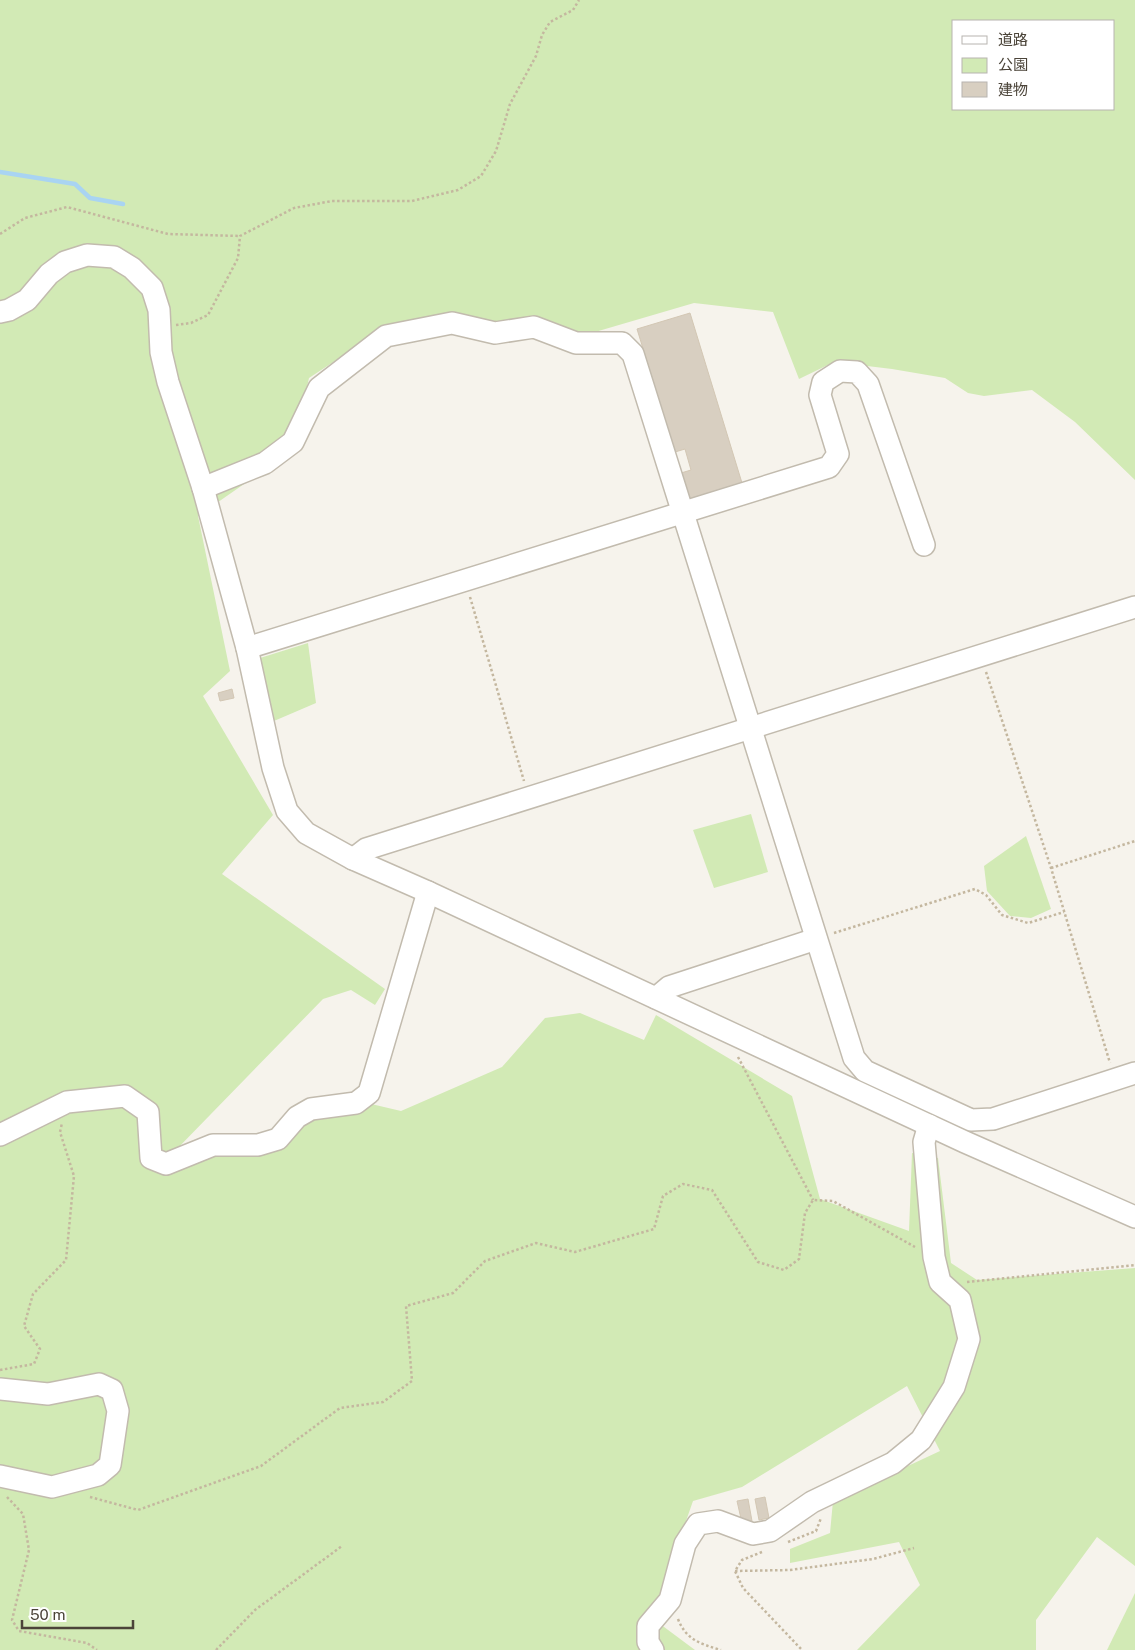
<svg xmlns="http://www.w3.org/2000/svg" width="1135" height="1650" viewBox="0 0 1135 1650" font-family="'Public Sans','Noto Sans JP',sans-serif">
  <rect width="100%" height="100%" fill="#f6f3ec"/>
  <g fill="#d2eab5" fill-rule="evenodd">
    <path d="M0,0H1135V480L1075,422L1032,390L984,396L968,393L945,378L892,369L834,362L799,379L773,312L694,303L578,337L487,325L382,330L309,378L293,450L198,516L230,671L203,696L273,815L222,874L385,989L375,1005L351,990L323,999L174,1152L265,1140L350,1099L401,1111L502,1067L545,1018L580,1013L644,1040L656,1015L792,1096L820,1199L909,1231L912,1153L938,1158L951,1263L977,1280L1135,1268V1566L1097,1537L1036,1620V1650H857L920,1585L899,1542L790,1563V1549L830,1533L833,1501L940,1451L907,1386L742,1487L693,1501L652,1618L695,1650H0ZM954,21H1114V109H954Z"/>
    <path d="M308,643L316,703L274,721L260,658Z"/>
    <path d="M751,814L768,872L714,888L693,830Z"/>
    <path d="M1026,836L1051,909L1031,918L1010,916L987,891L984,866Z"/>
    <path d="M1135,1593V1650H1107Z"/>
  </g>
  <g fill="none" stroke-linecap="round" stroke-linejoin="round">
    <path stroke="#a9d4f2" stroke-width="4.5" d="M0,172L75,184L90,198L123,204"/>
  </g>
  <g fill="#d8cfc1" stroke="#d3c7b4">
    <path d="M690,313L742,483L689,499L681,473L691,470L685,449L675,452L637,329Z"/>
    <path d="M232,689L234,698L220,701L218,693Z"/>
    <path d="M765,1497L769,1518L759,1520L755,1499Z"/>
    <path d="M748,1499L752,1521L742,1523L737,1501Z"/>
  </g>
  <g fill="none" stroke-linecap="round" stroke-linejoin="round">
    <g stroke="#c2bbae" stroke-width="24">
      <g id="minor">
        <path d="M0,312L9,310L27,300L49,274L65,262L87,255L114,257L132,268L152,288L159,310L161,352L168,382L203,488L247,648L273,768L287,811L306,833L353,859L428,892L965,1142L1135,1217"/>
        <path d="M203,488L265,463L293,442L319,388L386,336L452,323L495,333L534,327L576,343H622L633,354L854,1058L865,1071L971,1120L993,1119L1135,1073"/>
        <path d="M247,648L829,467L838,454L820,395L823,382L840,371L857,372L868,384L924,545"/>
        <path d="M353,859L366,849L1135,607"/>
        <path d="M656,998L669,987L816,939"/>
        <path d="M0,1135L67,1102L125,1096L148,1112L151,1158L166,1164L213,1145H258L278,1139L297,1117L311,1109L356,1103L369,1093L428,892"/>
        <path d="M0,1389L48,1394L99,1384L112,1390L118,1411L110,1465L98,1475L52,1487L0,1476"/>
        <path d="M653,1650L648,1642V1626L670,1600L685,1544L698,1524L718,1521L753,1534L770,1531L812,1502L893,1463L921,1440L954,1387L969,1339L960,1300L940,1282L934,1257L924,1142L929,1125"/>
      </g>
    </g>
    <g stroke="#c4b79f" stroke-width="2.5" stroke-dasharray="2.5 2.5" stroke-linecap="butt">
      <path d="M0,234L25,218L67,207L168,234L240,236"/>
      <path d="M176,325L191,323L208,315L238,258L240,236L294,208L332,201H412L458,190L481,176L496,151L510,104L536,56L542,35L550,22L573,10L579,0"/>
      <path d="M470,597L524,781"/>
      <path d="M986,672L1051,868L1110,1063"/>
      <path d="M1051,868L1135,841"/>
      <path d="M834,933L975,889L986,895L1002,915L1028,923L1064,912"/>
      <path d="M738,1057L813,1200"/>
      <path d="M967,1282L1135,1265"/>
      <path d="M0,1370L34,1364L40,1349L24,1326L33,1294L66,1260L74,1176L60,1132L62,1123"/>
      <path d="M7,1497L23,1514L29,1550L12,1620L19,1631L87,1643L97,1650"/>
      <path d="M90,1497L138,1510L261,1466L340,1408L383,1402L412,1381L406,1306L453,1293L485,1261L536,1243L575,1252L654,1229L663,1196L683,1184L712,1190L758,1262L784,1270L799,1259L805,1213L813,1200L833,1201L915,1247"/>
      <path d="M788,1542L816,1531L821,1518"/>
      <path d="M762,1552L742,1560L735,1571L743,1588L802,1650"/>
      <path d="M735,1571L790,1570L873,1559L914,1548"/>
      <path d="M678,1619C686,1640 701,1644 721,1650"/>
      <path d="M216,1650L255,1610L342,1546"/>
    </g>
    <use href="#minor" stroke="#fff" stroke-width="21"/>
  </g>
  <rect x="952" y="20" width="162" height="90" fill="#ffffff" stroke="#b7b4b0"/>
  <rect x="962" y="36" width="25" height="8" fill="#ffffff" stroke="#b7b4b0"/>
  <text x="998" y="45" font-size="15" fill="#4b4439">道路</text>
  <rect x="962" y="58" width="25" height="15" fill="#d2eab5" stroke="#b7b4b0"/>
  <text x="998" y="70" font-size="15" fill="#4b4439">公園</text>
  <rect x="962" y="82" width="25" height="15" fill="#d8cfc1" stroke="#b7b4b0"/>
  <text x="998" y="95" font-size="15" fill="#4b4439">建物</text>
  <path d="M22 1620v8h111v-8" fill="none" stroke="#4b4439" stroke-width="2.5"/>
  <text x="30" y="1620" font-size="15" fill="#4b4439" stroke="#ffffff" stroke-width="4" paint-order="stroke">50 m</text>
</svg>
